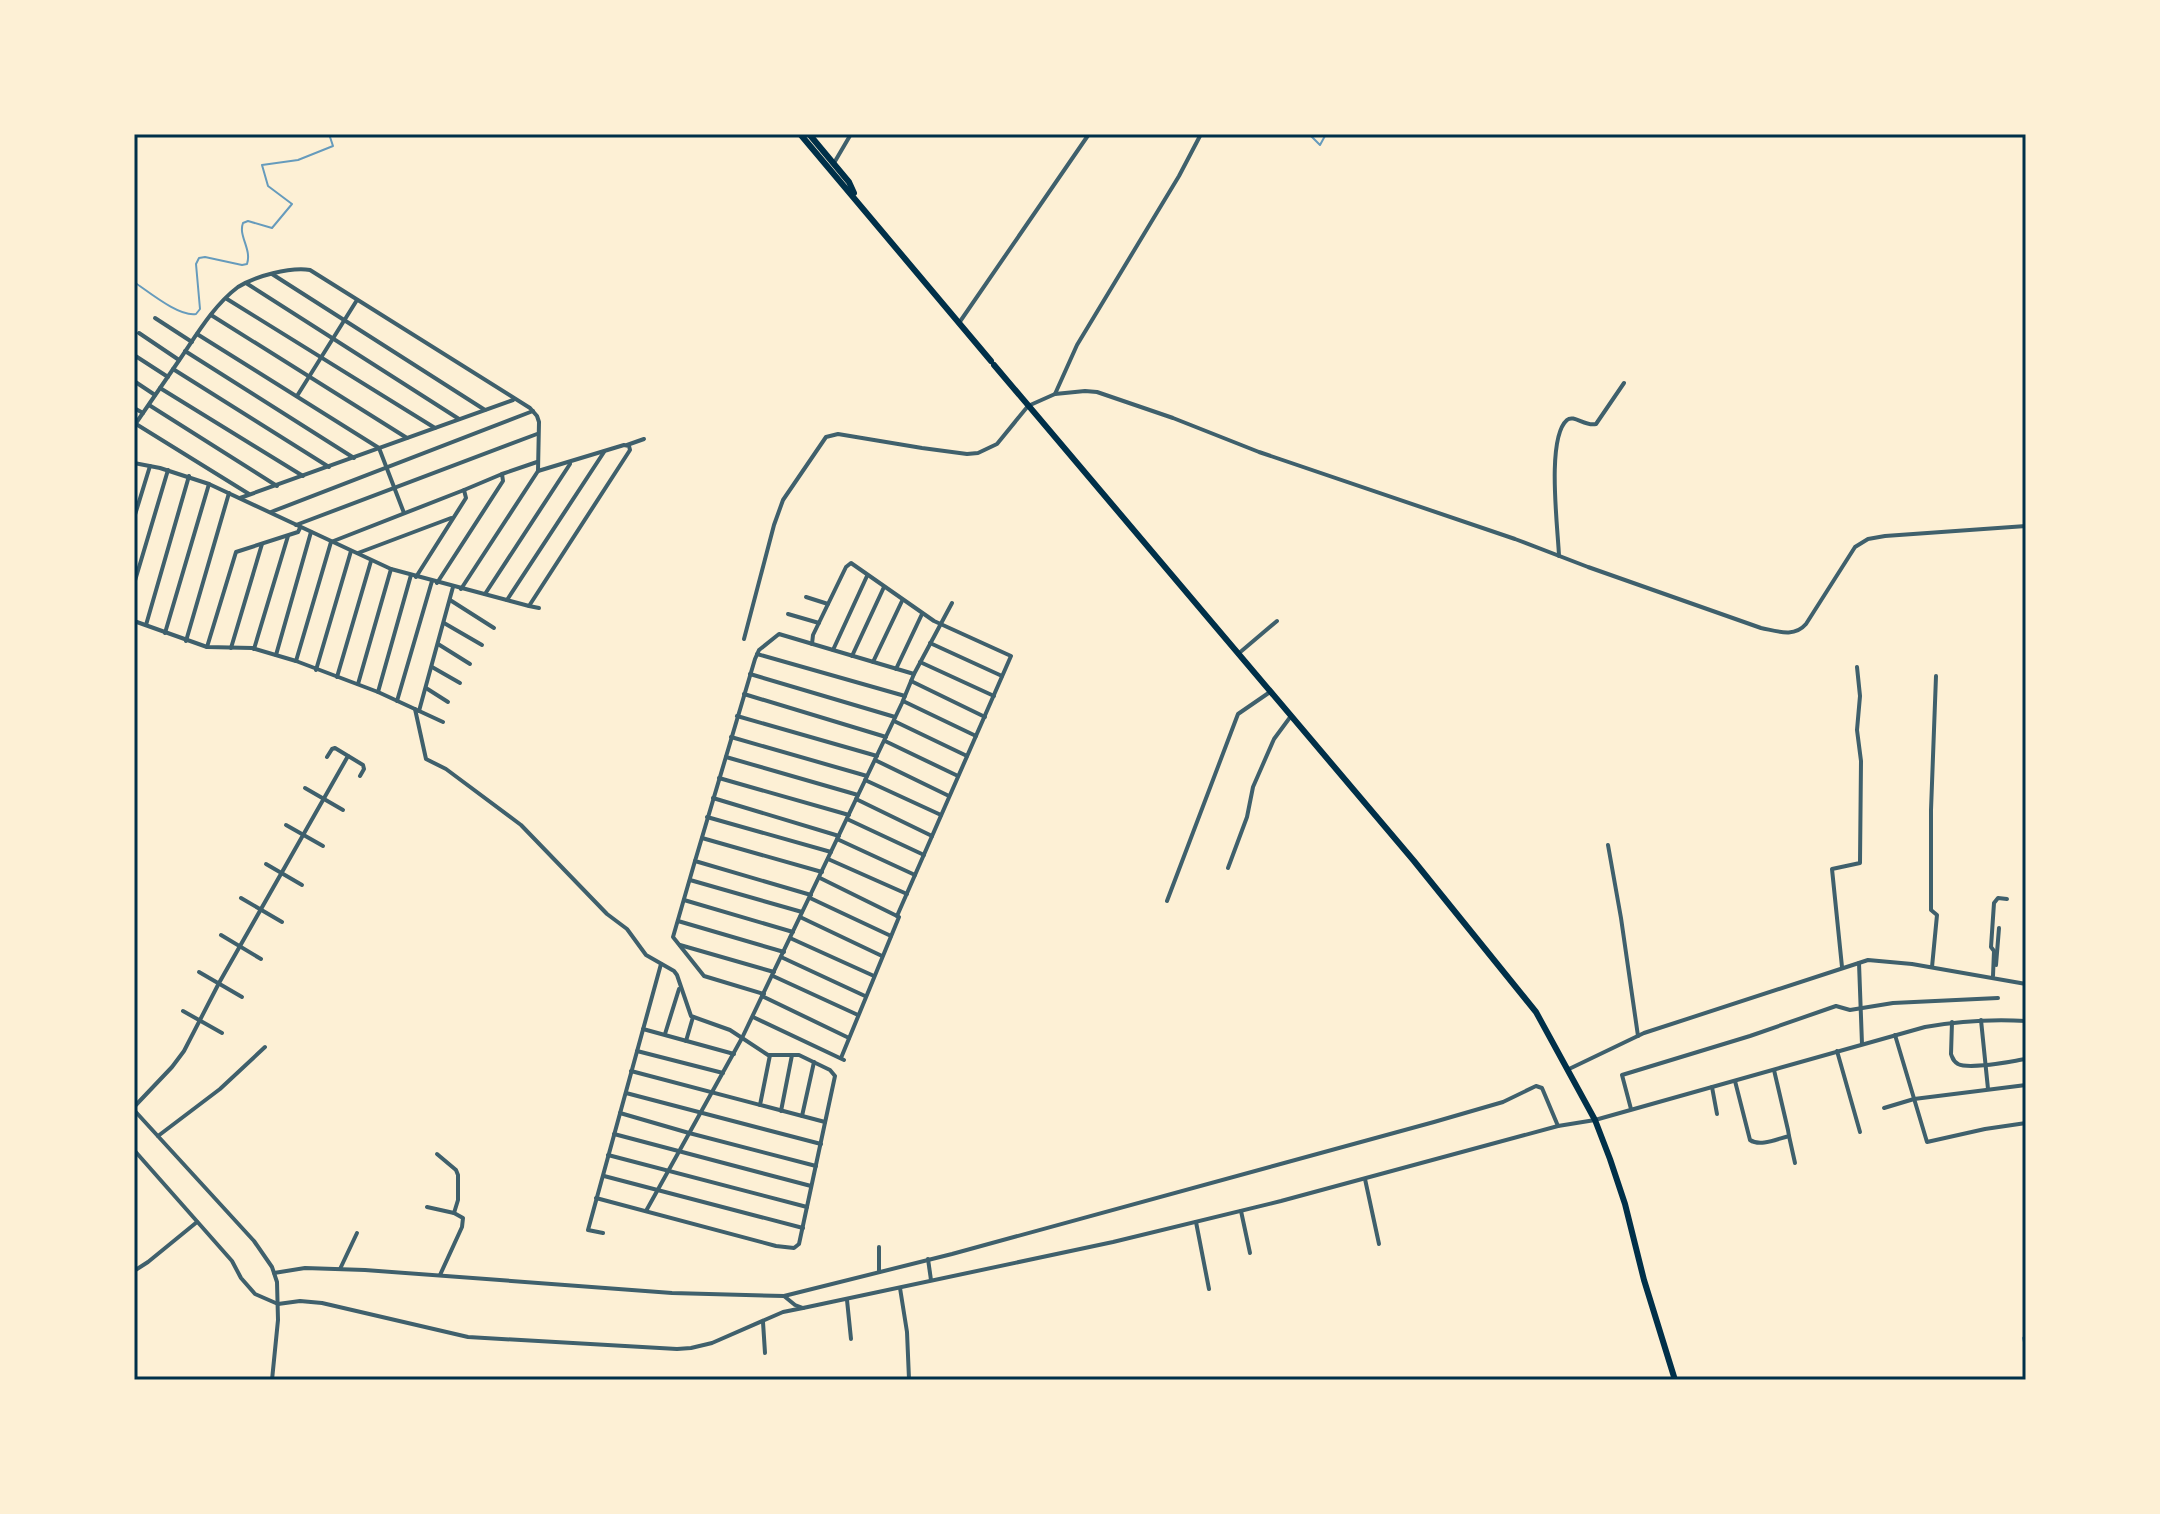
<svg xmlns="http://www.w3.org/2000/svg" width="2160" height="1514" viewBox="0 0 2160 1514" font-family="'PT Sans',sans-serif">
  <rect width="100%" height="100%" fill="#fdf0d5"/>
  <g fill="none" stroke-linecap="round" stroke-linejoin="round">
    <g stroke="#669bbc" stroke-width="2">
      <path d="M1309,134L1320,145L1326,134"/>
      <path d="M134,282C149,292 179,317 196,314L200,309L196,264L199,258L205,257L242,265L247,264C252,249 238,236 243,223L248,221L272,228L292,204L268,186L262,165L298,160L333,146L329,134"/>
      <path d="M2026,1335L2023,1338L2026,1350"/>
    </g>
    <g stroke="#3f606c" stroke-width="4">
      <path d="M834,163L851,134"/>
      <path d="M272,274L485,410"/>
      <path d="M246,283L459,419"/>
      <path d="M227,299L435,428"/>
      <path d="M211,315L407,438"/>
      <path d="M155,318L192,342"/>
      <path d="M959,323L1089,134"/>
      <path d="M139,333L179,360"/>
      <path d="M197,334L379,448L404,513"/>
      <path d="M185,351L354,458"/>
      <path d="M134,355L168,377"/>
      <path d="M173,369L329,467"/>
      <path d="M134,381L155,395"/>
      <path d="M160,388L303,476"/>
      <path d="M1055,394L1077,345L1179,176L1201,134"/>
      <path d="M297,396L357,300"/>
      <path d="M149,405L277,486"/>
      <path d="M134,408L143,413"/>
      <path d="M136,424L249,494"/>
      <path d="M134,426C149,404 164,382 180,359C197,334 214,305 238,287C255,276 290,267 310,270L530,408L537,416L539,422L538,471L624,445L629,446L630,450L529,606L391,569L209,484L160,468L134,463"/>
      <path d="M627,445L644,439"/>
      <path d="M502,474L537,462"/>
      <path d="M240,498L513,400"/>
      <path d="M271,512L533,411"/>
      <path d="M134,518L150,466"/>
      <path d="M296,525L537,434"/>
      <path d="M358,553L451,518"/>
      <path d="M1559,556C1558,529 1546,438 1567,420C1574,414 1585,427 1596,424L1624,383"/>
      <path d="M437,583L503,481L502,474L464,490"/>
      <path d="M134,584L168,470"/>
      <path d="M461,589L538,471"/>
      <path d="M485,594L570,464"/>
      <path d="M806,597L828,604"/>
      <path d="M450,600L494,628"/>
      <path d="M507,600L604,452"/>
      <path d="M529,606L539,608"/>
      <path d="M788,614L819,623"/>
      <path d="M134,621L207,647L252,648L296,661L378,692L443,722"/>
      <path d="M444,623L482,645"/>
      <path d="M146,625L189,476"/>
      <path d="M165,633L209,484"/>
      <path d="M744,639L774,525L783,500L826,437L838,434L922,448L967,454L978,453L997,444L1028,406L1055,394L1085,391L1097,392L1173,418L1259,452L1515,539L1588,567L1761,628C1777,631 1794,638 1806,624L1855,547L1868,539L1885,536L2026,526"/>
      <path d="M186,641L229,493"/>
      <path d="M930,643L1002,676"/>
      <path d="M438,644L470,664"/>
      <path d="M812,644L813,635L846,567L851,563L934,621L1011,656L897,916"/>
      <path d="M207,647L236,552L298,532L300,528"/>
      <path d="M231,648L262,544"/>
      <path d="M254,649L288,536"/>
      <path d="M833,650L867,576"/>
      <path d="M757,654L905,696"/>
      <path d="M1238,654L1277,621"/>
      <path d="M276,655L311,532"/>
      <path d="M852,656L884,587"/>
      <path d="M296,661L331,542L464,490L466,498L416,577"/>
      <path d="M873,662L902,601"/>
      <path d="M920,662L994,696"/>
      <path d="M432,667L460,683"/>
      <path d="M896,669L922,614"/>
      <path d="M316,670L351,551"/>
      <path d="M750,674L895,717"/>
      <path d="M337,677L371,561"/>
      <path d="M911,681L985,717"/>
      <path d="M358,684L391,569"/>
      <path d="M426,688L448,702"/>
      <path d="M378,692L411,575"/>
      <path d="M744,694L886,737"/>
      <path d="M397,701L432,581"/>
      <path d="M903,701L976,736"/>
      <path d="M415,709L426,759L446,769L521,825L607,914L627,929L646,955L674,971L677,975L691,1016L730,1030L768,1055H799L830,1070L835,1076L799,1244L794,1248L776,1246L596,1198"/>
      <path d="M419,711L453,587"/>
      <path d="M737,716L877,756"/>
      <path d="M894,721L967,756"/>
      <path d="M731,737L867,776"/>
      <path d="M885,741L958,776"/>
      <path d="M327,757L332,749L335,748L363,765L364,769L360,776"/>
      <path d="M726,757L858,795"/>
      <path d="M875,760L949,796"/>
      <path d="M719,778L849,815"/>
      <path d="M865,780L941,815"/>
      <path d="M305,788L343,810"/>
      <path d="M713,798L839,836"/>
      <path d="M856,799L932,836"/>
      <path d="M707,817L831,852"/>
      <path d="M847,819L924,855"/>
      <path d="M286,825L323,846"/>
      <path d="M702,838L822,872"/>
      <path d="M837,839L915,875"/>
      <path d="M1608,845L1621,918L1638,1036"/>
      <path d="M828,859L907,894"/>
      <path d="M695,861L673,937L704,976L764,994"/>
      <path d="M266,864L302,885"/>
      <path d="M1228,868L1247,817L1253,787L1274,739L1291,716"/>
      <path d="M820,878L899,917L841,1058"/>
      <path d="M690,880L802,912"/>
      <path d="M811,895L695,861L755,659L759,650L779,634L914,674"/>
      <path d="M241,898L282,922"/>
      <path d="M810,898L891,936"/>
      <path d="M684,900L793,932"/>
      <path d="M1167,901L1238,714L1270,692"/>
      <path d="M800,917L882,956"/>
      <path d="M678,921L784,952"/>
      <path d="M221,935L261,959"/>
      <path d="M790,938L874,976"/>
      <path d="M680,945L774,972"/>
      <path d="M781,957L865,996"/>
      <path d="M1859,963L1862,1044"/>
      <path d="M1996,965L1999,928"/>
      <path d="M1842,967L1832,869L1860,863L1861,761L1857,730L1860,696L1857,667"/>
      <path d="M1932,967L1937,915L1931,910V810L1936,676"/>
      <path d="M199,972L242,997"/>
      <path d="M773,976L858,1015"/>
      <path d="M1993,976L1994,951L1991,947L1994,903L1998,898L2007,899"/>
      <path d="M762,996L849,1038"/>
      <path d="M183,1011L222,1033"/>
      <path d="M753,1017L844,1060"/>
      <path d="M1981,1020L1988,1089"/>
      <path d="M1952,1022L1951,1054C1953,1059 1953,1061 1958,1064C1970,1070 2012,1061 2026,1059"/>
      <path d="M643,1029L734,1054"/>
      <path d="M665,1034L679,989"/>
      <path d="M1895,1035L1927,1142L1985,1129L2026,1123"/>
      <path d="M686,1041L693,1017"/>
      <path d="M637,1051L723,1073"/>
      <path d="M1837,1051L1860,1132"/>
      <path d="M1569,1069L1644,1033L1868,960L1912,964L2026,984"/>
      <path d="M631,1071L825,1122"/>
      <path d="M1735,1081L1750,1140C1760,1147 1777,1139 1789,1136L1788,1130L1774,1070"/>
      <path d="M1712,1087L1717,1114"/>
      <path d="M626,1093L821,1144"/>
      <path d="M760,1105L770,1055"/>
      <path d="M134,1107L172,1067L184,1051L219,983L348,756"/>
      <path d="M1884,1108L1914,1099L2026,1085"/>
      <path d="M1631,1109L1622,1075L1750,1036L1836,1006L1850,1010L1893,1003L1998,998"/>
      <path d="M781,1111L792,1055"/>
      <path d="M620,1113L689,1133L816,1166"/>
      <path d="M802,1116L814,1062"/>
      <path d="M614,1134L811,1186"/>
      <path d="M158,1136L220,1089L265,1047"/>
      <path d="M1789,1136L1795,1163"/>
      <path d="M134,1150L232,1261L241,1278L255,1294L278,1304L300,1301L322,1303L468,1337L677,1349L691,1348L712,1343L783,1312L803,1308"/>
      <path d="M437,1154L456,1170L458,1175V1200L454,1213"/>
      <path d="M608,1155L807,1207"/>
      <path d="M604,1176L803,1228"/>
      <path d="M1365,1179L1379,1244"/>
      <path d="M427,1207L454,1213L463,1218L462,1227L440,1275"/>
      <path d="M646,1211L742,1038L902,703L914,674L952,603"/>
      <path d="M1241,1211L1250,1253"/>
      <path d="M1196,1222L1209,1289"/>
      <path d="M603,1233L588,1230L661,964"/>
      <path d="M879,1247V1272"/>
      <path d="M928,1259L931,1280"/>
      <path d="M340,1269L357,1233"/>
      <path d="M134,1271L148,1262L197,1222"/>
      <path d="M900,1288L907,1332L909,1379"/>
      <path d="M784,1296L952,1254L1434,1122L1503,1102L1536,1086L1542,1088L1558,1126"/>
      <path d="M847,1300L851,1339"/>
      <path d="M763,1322L765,1353"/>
    </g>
    <g stroke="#3f606c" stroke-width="4">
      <path d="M134,1110L254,1241L272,1267L277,1282L278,1320L272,1380"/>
      <path d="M274,1273L305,1268L365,1270L672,1293L784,1296L795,1305L803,1308L1113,1242L1281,1201L1558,1126L1595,1120L1925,1027C1959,1021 1992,1019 2026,1021"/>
    </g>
    <g stroke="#003049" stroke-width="6">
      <path d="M800,134L991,361"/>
      <path d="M809,134L849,182L854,193"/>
      <path d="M994,365L1414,861L1536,1012L1595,1120L1610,1159L1625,1204L1644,1280L1675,1380"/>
    </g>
  </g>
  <rect width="2160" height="1514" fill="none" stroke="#fdf0d5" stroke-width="272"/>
  <rect x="136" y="136" width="1888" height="1242" fill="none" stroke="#003049" stroke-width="3"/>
</svg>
